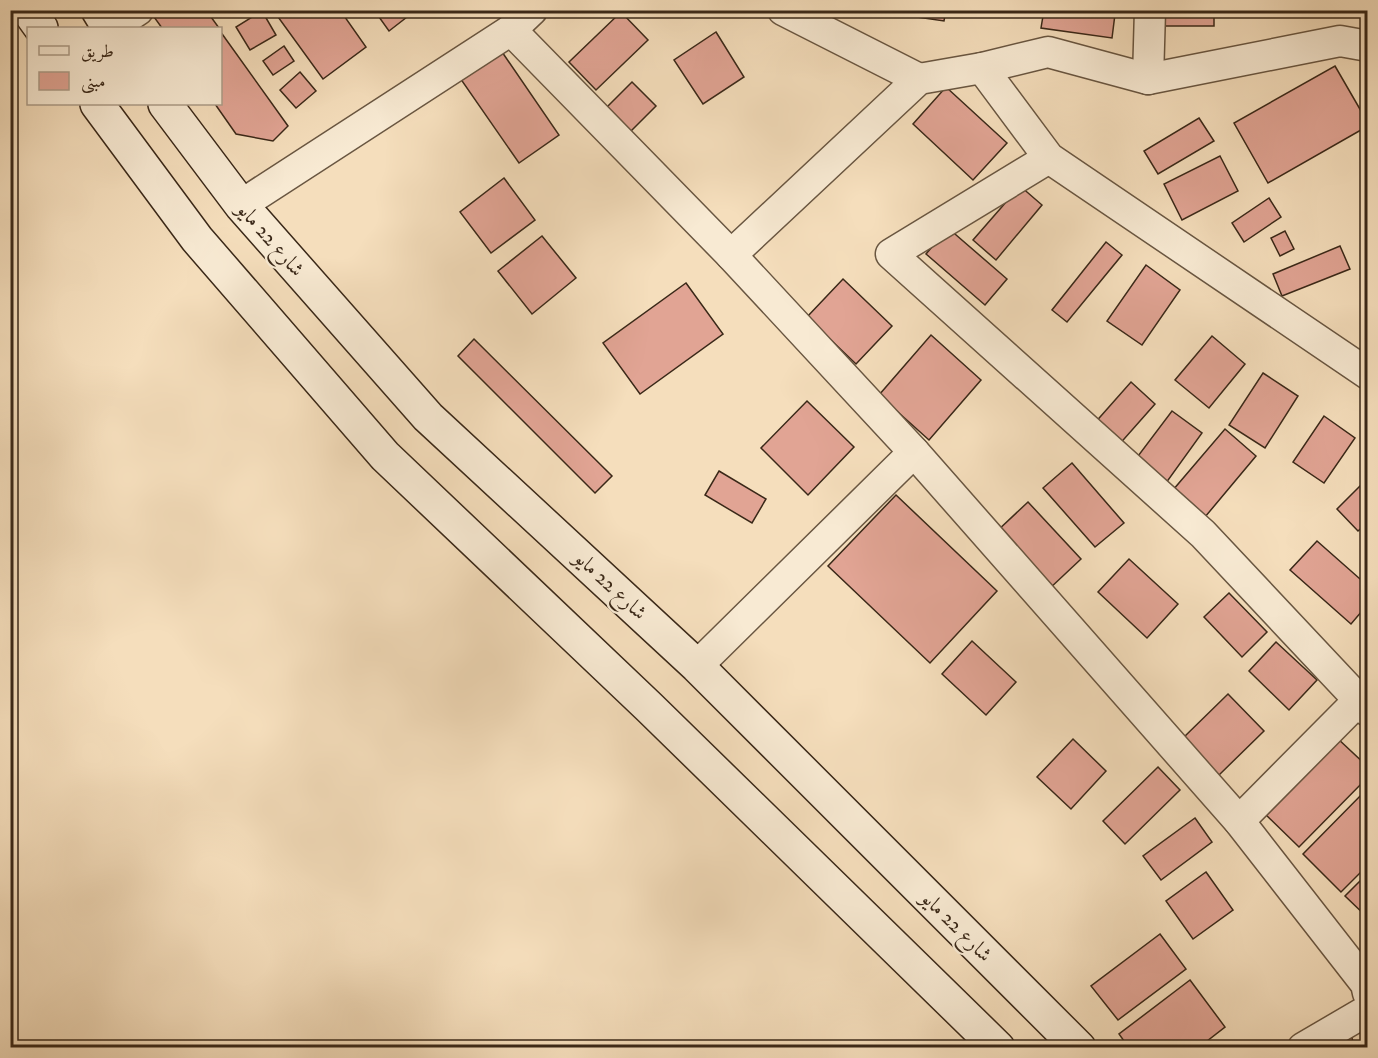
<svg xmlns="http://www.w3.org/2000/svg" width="1378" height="1058" viewBox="0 0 1378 1058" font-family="'IM FELL DW Pica',Amiri,serif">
  <rect width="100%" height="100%" fill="#f5debc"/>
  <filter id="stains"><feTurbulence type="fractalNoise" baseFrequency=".00333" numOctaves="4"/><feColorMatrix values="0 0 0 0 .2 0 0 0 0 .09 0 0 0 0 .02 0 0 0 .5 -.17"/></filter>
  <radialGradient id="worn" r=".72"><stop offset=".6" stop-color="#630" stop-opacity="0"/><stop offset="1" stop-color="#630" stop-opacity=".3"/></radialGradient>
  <g fill="#e1a494" stroke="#3a2818" stroke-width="1.5">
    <path d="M163,10H206L219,28H162L154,17Z"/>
    <path d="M273,10H340L366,47L323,79Z"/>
    <path d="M374,10H416L389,31Z"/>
    <path d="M883,10H946L944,21L883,12Z"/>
    <path d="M1044,10H1093L1115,14L1112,38L1041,28Z"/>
    <rect x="1160" y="10" width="54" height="16"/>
    <path d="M262,11L276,35L250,50L236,27Z"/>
    <path d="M621,12L648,40L596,90L569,62Z"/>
    <path d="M220,31L288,126L273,141L236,134L215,104H220Z"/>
    <path d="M716,32L744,77L703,104L674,60Z"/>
    <path d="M284,46L294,61L273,75L263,61Z"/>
    <path d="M500,49L559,135L519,163L460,78Z"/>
    <path d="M1335,66L1368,123V126L1268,183L1234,123Z"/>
    <path d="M300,72L316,91L296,108L280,90Z"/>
    <path d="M632,82L656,106L622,140L598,116Z"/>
    <path d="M946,87L1007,143L973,180L913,124Z"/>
    <path d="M1199,118L1214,141L1158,174L1144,151Z"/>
    <path d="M1220,156L1238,191L1182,220L1164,184Z"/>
    <path d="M504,178L535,220L491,253L460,212Z"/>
    <path d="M1020,186L1042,205L996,260L973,240Z"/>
    <path d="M1269,198L1281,217L1244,242L1232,223Z"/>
    <path d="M948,228L1007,279L985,305L926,254Z"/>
    <path d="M1285,231L1294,249L1280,256L1271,238Z"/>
    <path d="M542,236L576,278L532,314L498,271Z"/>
    <path d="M1106,242L1122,255L1067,322L1052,310Z"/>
    <path d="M1340,246L1350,269L1282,296L1273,274Z"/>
    <path d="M1146,265L1180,290L1142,345L1107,321Z"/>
    <path d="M843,279L892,326L856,364L807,317Z"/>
    <path d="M686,283L723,334L640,394L603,343Z"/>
    <path d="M931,335L981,380L929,440L879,395Z"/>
    <path d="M1212,336L1245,364L1209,408L1175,380Z"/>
    <path d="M474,339L612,476L595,493L458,356Z"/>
    <path d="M1263,373L1298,396L1265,448L1229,425Z"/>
    <path d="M1131,382L1155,404L1117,447L1093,425Z"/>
    <path d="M807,401L854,447L808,495L761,448Z"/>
    <path d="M1172,411L1202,433L1166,483L1135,460Z"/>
    <path d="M1324,416L1355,438L1324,483L1293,462Z"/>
    <path d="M1225,429L1256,456L1205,517L1173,490Z"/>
    <path d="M1072,463L1124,523L1095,547L1043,488Z"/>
    <path d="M719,471L766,499L752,523L705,495Z"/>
    <path d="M1368,478V522L1358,531L1337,509Z"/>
    <path d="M896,495L997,591L930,663L828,566Z"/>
    <path d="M1028,502L1081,559L1048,590L995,533Z"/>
    <path d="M1317,541L1368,586V604L1351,624L1290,570Z"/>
    <path d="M1129,559L1178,604L1147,638L1098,592Z"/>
    <path d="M1229,593L1267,632L1242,657L1204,617Z"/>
    <path d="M972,641L1016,682L986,715L942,674Z"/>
    <path d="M1276,642L1317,680L1289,710L1249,671Z"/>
    <path d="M1228,694L1264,731L1218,776L1182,739Z"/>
    <path d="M1336,737L1368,767V777L1299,847L1263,812Z"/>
    <path d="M1073,739L1106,771L1071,809L1037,777Z"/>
    <path d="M1158,767L1180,790L1125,844L1103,821Z"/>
    <path d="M1367,789L1368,865L1341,892L1303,854Z"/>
    <path d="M1195,818L1212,842L1161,880L1143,856Z"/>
    <path d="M1206,872L1233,910L1193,939L1166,901Z"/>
    <path d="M1368,873V918L1345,896Z"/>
    <path d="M1160,934L1186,969L1118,1020L1091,986Z"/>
    <path d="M1190,980L1225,1027L1198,1048H1129L1119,1034Z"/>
    <path d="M1351,1036L1356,1048H1322Z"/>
  </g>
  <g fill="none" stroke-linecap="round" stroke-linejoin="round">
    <g stroke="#695641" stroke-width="33">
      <g id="minor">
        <path d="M783,10L919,79"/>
        <path d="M111,28L138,10"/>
        <path d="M511,30L731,255L914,452L1239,821L1366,984L1368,993"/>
        <path d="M982,68L1049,158L1368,374"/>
        <path d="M1148,79L1150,10"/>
        <path d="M1049,158L891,254L1203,534L1359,700L1368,711"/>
        <path d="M241,205L511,30L532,10"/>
        <path d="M731,255L919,79L982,68L1048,52L1148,79L1340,41L1368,46"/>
        <path d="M697,666L914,452"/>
        <path d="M1239,821L1359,700"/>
        <path d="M1303,1048L1368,1010"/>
      </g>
    </g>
    <g stroke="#3a2818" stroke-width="36">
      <g id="secondary">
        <path d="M28,10L41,28"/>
        <path d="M98,10L109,28"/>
        <path d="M97,104L197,239L385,456L649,707L998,1048"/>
        <path d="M165,104L241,205L428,417L697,666L1079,1048"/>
      </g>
    </g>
    <use href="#minor" stroke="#f8ead3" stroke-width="30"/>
    <use href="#secondary" stroke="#f8ead3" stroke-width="33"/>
  </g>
  <g text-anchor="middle" stroke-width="4.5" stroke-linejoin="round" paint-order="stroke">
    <g font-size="21" fill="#3a2818" stroke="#f8ead3">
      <text transform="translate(271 239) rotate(49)" y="7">شارع 22 مايو</text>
      <text transform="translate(611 585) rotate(43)" y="7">شارع 22 مايو</text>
      <text transform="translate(957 926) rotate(45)" y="7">شارع 22 مايو</text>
    </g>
  </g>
  <rect width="1378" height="1058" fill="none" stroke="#f5debc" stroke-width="36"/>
  <rect x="12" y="12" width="1354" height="1034" fill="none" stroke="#3a2818" stroke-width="3"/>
  <rect x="18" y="18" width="1342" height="1022" fill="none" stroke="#3a2818" stroke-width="1.5"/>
  <rect x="27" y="27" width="195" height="78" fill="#f8ead3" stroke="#ac9c88" stroke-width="1.5"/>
  <rect x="39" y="46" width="30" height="9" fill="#f8ead3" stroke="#ac9c88" stroke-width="1.5"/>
  <text x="81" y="57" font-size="18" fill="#3a2818">طريق</text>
  <rect x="39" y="72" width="30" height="18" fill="#e1a494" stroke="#ac9c88" stroke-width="1.5"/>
  <text x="81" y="87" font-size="18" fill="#3a2818">مبنى</text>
  <rect width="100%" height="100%" filter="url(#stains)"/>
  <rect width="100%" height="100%" fill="url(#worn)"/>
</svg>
